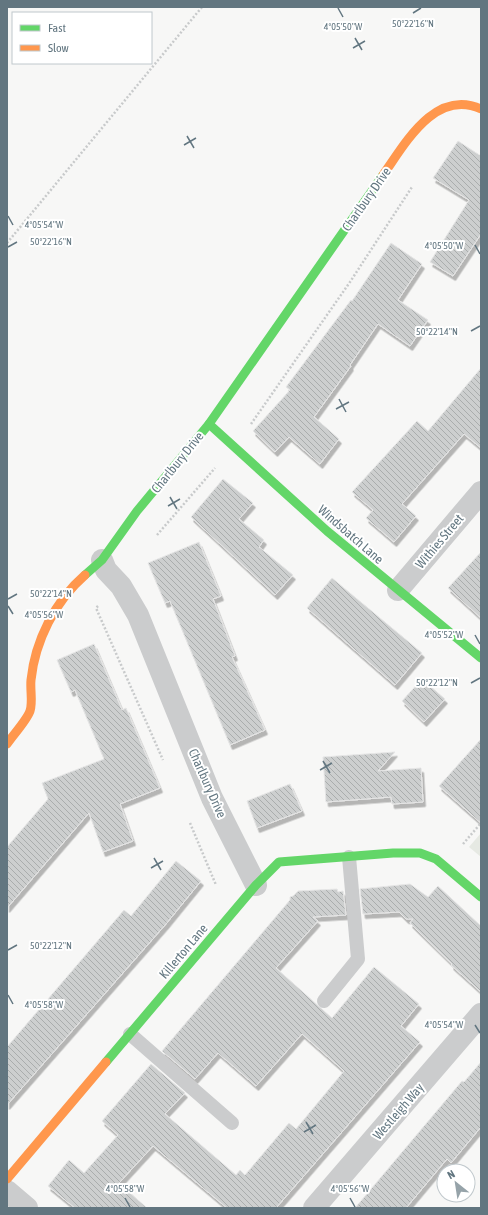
<svg xmlns="http://www.w3.org/2000/svg" width="488" height="1215" viewBox="0 0 488 1215" font-family="'Asap Condensed',sans-serif">
  <defs>
    <pattern id="grass-tufts" width="24" height="20" patternUnits="userSpaceOnUse"><rect width="24" height="20" fill="#e6e9e3"/><path d="M3 7l-1-3M5 7V3M7 7l1-3M15 17l-1-3M17 17v-4M19 17l1-3" fill="none" stroke="#bec1bd"/></pattern>
    <pattern id="building-back-hatch" width="6" height="6" patternUnits="userSpaceOnUse"><rect width="6" height="6" fill="#cdcfcf"/><path d="M-1 5l2 2M0 0l6 6M5-1l2 2" fill="none" stroke="#aaadad"/></pattern>
    <filter id="shadow"><feDropShadow dx="2.5" dy="4.5" stdDeviation="0" flood-color="#0004"/></filter>
  </defs>
  <rect width="100%" height="100%" fill="#f7f7f6"/>
  <path fill="url(#grass-tufts)" d="M481,833V857L469,847Z"/>
  <g fill="url(#building-back-hatch)" stroke="#e6e6e6" filter="url(#shadow)">
    <path d="M458,141L481,156V234L453,276L430,262L469,200L433,178Z"/>
    <path d="M391,243L422,264L398,300L428,320L410,346L378,324L350,365L351,366L314,417L339,439L320,464L289,437L275,452L253,431L290,390L286,387L351,300L352,301Z"/>
    <path d="M481,368V448L464,434L402,504L416,516L394,542L366,518L373,510L352,492L417,421L428,431Z"/>
    <path d="M223,479L253,503L239,519L264,540L259,547L293,575L275,595L191,517Z"/>
    <path d="M199,542L221,596L213,599L235,656L232,657L265,730L230,745L170,601L165,603L148,563Z"/>
    <path d="M481,552V618L448,588Z"/>
    <path d="M332,578L422,653L395,685L307,608Z"/>
    <path d="M94,644L122,710L126,708L160,788L120,804L133,841L103,852L89,813L7,908V847L48,799L42,783L104,759L75,690L71,692L57,660Z"/>
    <path d="M422,679L445,699L424,722L402,701Z"/>
    <path d="M481,739V823L439,786Z"/>
    <path d="M395,752L378,771L421,768L423,802L392,804L391,797L326,802L323,757Z"/>
    <path d="M290,784L302,811L257,828L247,801Z"/>
    <path d="M176,861L201,881L166,924L7,1105V1047L124,910L131,916Z"/>
    <path d="M410,884L428,897L438,886L481,926V992L451,965L452,964L410,923L413,919H406L399,912L363,914L360,889Z"/>
    <path d="M337,889L338,892L343,891L346,915L313,917L318,921L276,968L332,1018L374,967L419,1004L401,1026L420,1042L276,1208H227L153,1146L119,1183L147,1208H75L48,1186L69,1160L84,1173L118,1135L102,1121L151,1064L185,1093L165,1114L236,1175L240,1170L245,1175L289,1123L296,1129L344,1071L302,1034L256,1086L218,1053L195,1079L162,1051L290,900V897L293,896L298,891Z"/>
    <path d="M481,1062V1127L451,1163L447,1159L406,1208H355L462,1081L464,1082Z"/>
  </g>
  <g fill="none" stroke-linecap="round" stroke-linejoin="round">
    <g stroke="#c8cacb" stroke-width="2.5" stroke-dasharray="2 2" stroke-linecap="butt">
      <path d="M7,243L202,7"/>
      <path d="M251,424L350,282L412,187"/>
      <path d="M157,535L215,468"/>
      <path d="M98,606L96,608L163,760"/>
      <path d="M190,823L216,885"/>
      <path d="M463,844L481,823"/>
    </g>
    <g stroke="#cbcccd" stroke-width="14">
      <path d="M324,1001L358,959L349,857"/>
      <path d="M130,1034L232,1123"/>
    </g>
    <g stroke="#cbcccd" stroke-width="22">
      <path d="M102,560L106,570L121,586L138,615L212,798L256,885"/>
      <path d="M398,590L481,492"/>
      <path d="M7,1191L27,1208"/>
      <path d="M314,1208L481,1014"/>
    </g>
    <g stroke="#63d668" stroke-width="9">
      <path d="M209,424L327,531L481,658"/>
      <path d="M85,575L102,560L137,511L209,424L383,175"/>
      <path d="M106,1062L256,885L279,862L393,853H420L436,859L481,897"/>
    </g>
    <g stroke="#ff974d" stroke-width="9">
      <path d="M383,175C405,144 435,88 481,109"/>
      <path d="M7,744C13,735 27,720 30,711C33,702 30,690 31,680C35,641 55,601 85,575"/>
      <path d="M7,1179L106,1062"/>
    </g>
  </g>
  <path fill="none" stroke="#627680" stroke-width="1.5" d="M338,8L343,17M413,13L421,8M355,38L362,50M353,48L365,41M187,136L194,148M184,145L196,138M8,216L13,225M475,245L480,254M8,247L17,242M471,331L480,326M339,399L346,412M336,409L349,402M170,497L177,509M168,506L180,499M8,599L17,594M8,606L13,614M475,635L480,644M471,683L480,678M323,761L330,773M320,770L332,763M154,858L161,870M151,868L163,861M8,950L17,945M8,995L13,1004M475,1025L480,1033M306,1122L313,1134M304,1132L316,1125M125,1198L130,1207M350,1198L355,1207"/>
  <g text-anchor="middle" stroke-width="4" stroke-linejoin="round" paint-order="stroke">
    <g font-size="13" fill="#627680" stroke="#fff">
      <text transform="translate(366 199) rotate(-55)" y="5">Charlbury Drive</text>
      <text transform="translate(177 462) rotate(-51)" y="5">Charlbury Drive</text>
      <text transform="translate(351 534) rotate(41)" y="5">Windsbatch Lane</text>
      <text transform="translate(439 541) rotate(-50)" y="5">Withies Street</text>
      <text transform="translate(208 783) rotate(66)" y="5">Charlbury Drive</text>
      <text transform="translate(183 951) rotate(-50)" y="5">Killerton Lane</text>
      <text transform="translate(398 1111) rotate(-49)" y="5">Westleigh Way</text>
    </g>
  </g>
  <g font-size="10" text-anchor="middle" fill="#627680" stroke="#fff" stroke-width="4" stroke-linejoin="round" paint-order="stroke">
    <text x="413" y="27">50°22'16"N</text>
    <text x="343" y="30">4°05'50"W</text>
    <text x="44" y="228">4°05'54"W</text>
    <text x="51" y="245">50°22'16"N</text>
    <text x="444" y="249">4°05'50"W</text>
    <text x="437" y="335">50°22'14"N</text>
    <text x="51" y="597">50°22'14"N</text>
    <text x="44" y="618">4°05'56"W</text>
    <text x="444" y="638">4°05'52"W</text>
    <text x="437" y="686">50°22'12"N</text>
    <text x="51" y="949">50°22'12"N</text>
    <text x="44" y="1008">4°05'58"W</text>
    <text x="444" y="1028">4°05'54"W</text>
    <text x="125" y="1192">4°05'58"W</text>
    <text x="350" y="1192">4°05'56"W</text>
  </g>
  <rect width="488" height="1215" fill="none" stroke="#627680" stroke-width="16"/>
  <rect x="12" y="12" width="140" height="52" fill="#ffffff" stroke="#c0c8cc"/>
  <rect x="20" y="25" width="20" height="6" fill="#63d668" stroke="#c0c8cc"/>
  <text x="48" y="32" font-size="12" fill="#627680">Fast</text>
  <rect x="20" y="45" width="20" height="6" fill="#ff974d" stroke="#c0c8cc"/>
  <text x="48" y="52" font-size="12" fill="#627680">Slow</text>
  <g transform="translate(456 1183) rotate(330)"><circle r="19" fill="#ffffff" stroke="#c0c8cc"/>
  <path d="M0-3L7 15L0 10L-7 15Z" fill="#96a3a9"/>
  <text y="-6" font-size="11" font-weight="bold" text-anchor="middle" fill="#627680">N</text>
  </g>
</svg>
